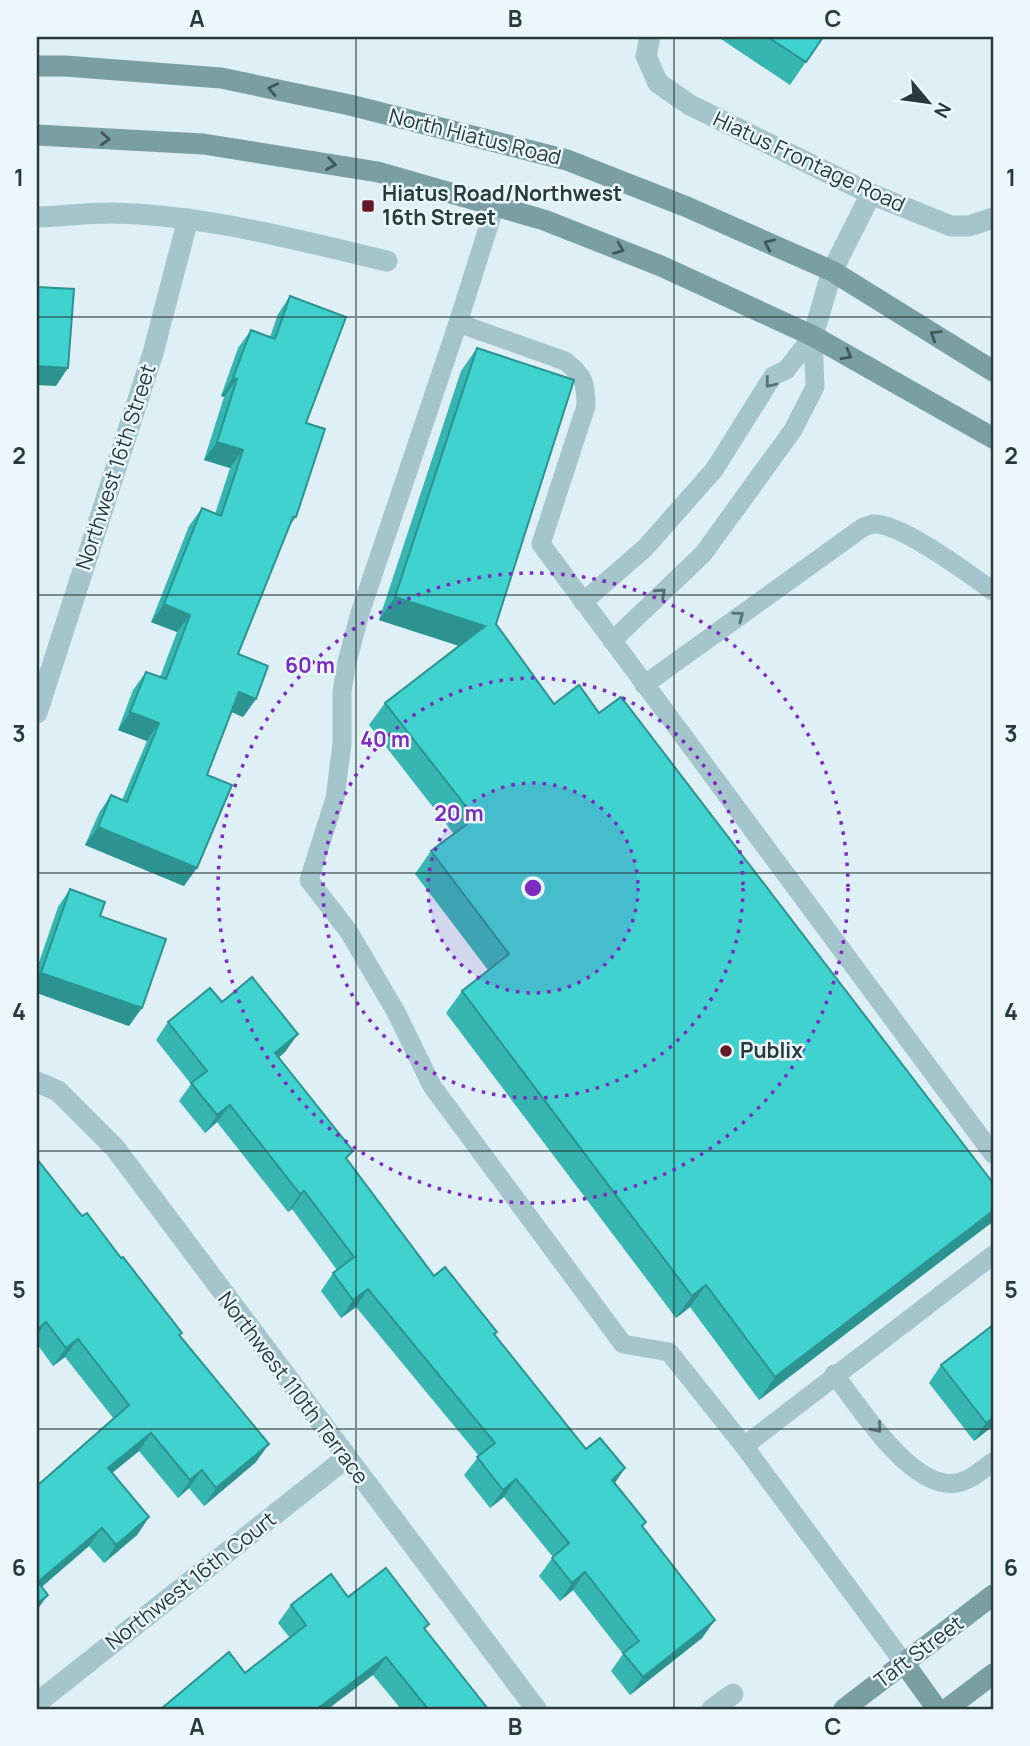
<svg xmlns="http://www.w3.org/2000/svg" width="1030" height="1746" viewBox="0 0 1030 1746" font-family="Manrope,sans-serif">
  <rect width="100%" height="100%" fill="#deeff5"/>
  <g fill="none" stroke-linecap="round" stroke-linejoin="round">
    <g stroke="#a5c5cc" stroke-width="19">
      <path d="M495,206L458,323L565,361C584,376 586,382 586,406L541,544L993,1154"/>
      <path d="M458,323L360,613L347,662L342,691V744L335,798L309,880L349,932L396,1012L432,1086L623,1344L669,1352L744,1446"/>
      <path d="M583,602L645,548L714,470L773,376L786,370L813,336L815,387L793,430L703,554L612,641"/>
      <path d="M644,685L862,528C866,526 869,525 873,524C900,522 969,574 993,591"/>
      <path d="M834,1374C859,1406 911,1490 956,1483C970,1481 982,1470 993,1462"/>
      <path d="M904,1663L744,1446L993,1255"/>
    </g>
    <g stroke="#a5c5cc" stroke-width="21">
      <path d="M650,37L646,56L658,83L690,105L871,194L951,226H969L993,218"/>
      <path d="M37,217C62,216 87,213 112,213C206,215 297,240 387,261"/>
      <path d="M813,336L832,271L871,194"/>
      <path d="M37,713L153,353L188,219"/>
      <path d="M37,1082L58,1091L115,1148L536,1709"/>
      <path d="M37,1703L346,1458"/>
      <path d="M712,1709L733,1694"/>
    </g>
    <g stroke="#799fa3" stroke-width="21">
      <path d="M37,66H65L221,78L350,105L567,160L687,207L832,271L993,371"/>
      <path d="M37,135L203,144L378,172L544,220L661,266L813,336L993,438"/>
      <path d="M904,1663L937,1709"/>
      <path d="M844,1709L993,1595"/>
      <path d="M947,1709L993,1674"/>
    </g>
  </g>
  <g fill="#36b5b1">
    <path d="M718,37H823L790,85Z"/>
    <path d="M290,296L306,423L296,517L289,527L238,654L256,699L243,717L232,712L207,775L184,886L85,845L99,813L111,795L122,800L147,741L118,730L133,690L146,672L160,677L177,632L151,622L189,526L202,508L215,514L230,468L204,460L224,397L221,396L238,348L251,330L270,337L278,314Z"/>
    <path d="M477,348L496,624L554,704L599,713L991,1223L759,1400L690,1307L676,1318L446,1013L462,991L488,970L415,874L431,851L454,834L369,725L385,703L459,646L379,620L461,371Z"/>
    <path d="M70,889L100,916L129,1026L37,993V968L58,907Z"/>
    <path d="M222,1002L285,1052L279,1057L347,1160L434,1276L494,1335L646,1522L643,1527L715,1620L702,1638L630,1695L611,1671L623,1654L573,1590L560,1601L539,1576L553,1557L504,1497L490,1508L464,1475L479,1456L356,1307L341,1318L321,1291L333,1273L337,1270L292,1209L288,1212L217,1122L205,1133L179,1101L191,1084L156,1040L168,1022Z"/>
    <path d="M37,1159L82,1216L180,1336L256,1462L204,1506L189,1488L178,1498L139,1451L112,1473L149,1517L137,1535L104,1563L89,1546L41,1587L37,1610V1486L114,1419L65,1357L53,1366L37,1344Z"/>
    <path d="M941,1365L993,1426L974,1441L929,1383Z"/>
    <path d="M348,1597L429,1624L425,1629L488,1709H401L373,1675L245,1673L290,1638L278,1623L291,1605Z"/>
  </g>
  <g fill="#2c9390">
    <path d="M37,366L68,368L56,386L37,385Z"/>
    <path d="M233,378L237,379L224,397L221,396Z"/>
    <path d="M217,442L243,450L230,468L204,460Z"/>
    <path d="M395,597L485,626L469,649L379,620Z"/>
    <path d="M164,604L190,615L177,632L151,622Z"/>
    <path d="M239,692L256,699L243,717L227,710Z"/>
    <path d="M130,712L159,723L147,741L118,730Z"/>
    <path d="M98,827L197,868L184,886L85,845Z"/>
    <path d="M41,973L142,1008L129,1026L37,993V979Z"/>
    <path d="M298,1034L285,1052L263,1071L275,1053Z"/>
    <path d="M230,1105L217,1122L205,1133L217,1115Z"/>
    <path d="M304,1191L292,1209L288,1212L300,1194Z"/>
    <path d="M993,1211V1220L991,1223L759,1400L775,1377Z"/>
    <path d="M706,1285L690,1307L676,1318L692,1296Z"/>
    <path d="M368,1289L356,1307L341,1318L353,1300Z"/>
    <path d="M46,1322L37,1336V1330Z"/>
    <path d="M78,1339L65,1357L53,1366L66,1348Z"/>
    <path d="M993,1418V1426L974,1441L986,1423Z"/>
    <path d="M151,1433L139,1451L96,1486L108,1468Z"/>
    <path d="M269,1444L256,1462L204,1506L216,1488Z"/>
    <path d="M625,1468L613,1486L612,1480Z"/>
    <path d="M202,1470L189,1488L178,1498L190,1480Z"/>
    <path d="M516,1479L504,1497L490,1508L503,1490Z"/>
    <path d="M149,1517L137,1535L104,1563L116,1545Z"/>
    <path d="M102,1528L89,1546L37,1591L38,1582Z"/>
    <path d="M585,1572L573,1590L560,1601L572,1583Z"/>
    <path d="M48,1595L37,1610V1604Z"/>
    <path d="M715,1620L702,1638L630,1695L643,1677Z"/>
    <path d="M386,1657L373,1675L328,1709H317Z"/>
  </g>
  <g fill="#3fd2ce" stroke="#2c9390" stroke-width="2">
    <path d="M768,37H823L806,62Z"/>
    <path d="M37,287L74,289L68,368L37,366Z"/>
    <path d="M290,296L346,317L306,423L325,429L296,517H293L238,654L268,666L256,699L239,692L207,775L232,785L197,868L98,827L111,795L127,802L159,723L130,712L146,672L166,679L190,615L164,604L202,508L221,516L243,450L217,442L237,379L233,378L251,330L275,339Z"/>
    <path d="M477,348L574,380L496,624L554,704L579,685L599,713L621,697L993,1183V1211L775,1377L706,1285L692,1296L462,991L509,954L431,851L475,818L385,703L485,626L395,597Z"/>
    <path d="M70,889L105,902L100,916L166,939L142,1008L41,973Z"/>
    <path d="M252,977L298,1034L275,1053L353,1151L346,1158L434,1276L445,1267L497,1332L494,1334L586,1449L600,1438L625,1468L612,1480L646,1522L642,1526L715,1620L643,1677L623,1653L639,1641L585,1572L572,1583L552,1558L569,1543L516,1479L503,1490L477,1457L495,1443L368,1289L353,1300L333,1273L354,1257L304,1191L300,1194L230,1105L217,1115L191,1083L207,1071L168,1022L210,988L222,1002Z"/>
    <path d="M37,1159L82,1216L87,1213L121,1258L123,1257L182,1333L179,1335L269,1444L216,1488L202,1470L190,1480L151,1433L108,1468L149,1517L116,1545L102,1528L38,1582L48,1595L37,1604V1486L129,1405L78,1339L66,1348L46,1322L37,1330Z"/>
    <path d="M993,1325V1418L986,1423L941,1365Z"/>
    <path d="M386,1568L429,1624L424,1628L488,1709H428L386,1657L317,1709H161L229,1652L245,1673L306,1625L291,1605L331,1574L348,1597Z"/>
  </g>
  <defs><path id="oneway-chevron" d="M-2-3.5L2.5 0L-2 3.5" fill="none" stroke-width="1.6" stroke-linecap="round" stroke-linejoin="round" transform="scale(1.75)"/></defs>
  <g stroke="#41585a">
    <use href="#oneway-chevron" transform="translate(273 89) rotate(-168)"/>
    <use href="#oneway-chevron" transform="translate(105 139) rotate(3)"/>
    <use href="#oneway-chevron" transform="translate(331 164) rotate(9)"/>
    <use href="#oneway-chevron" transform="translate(769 244) rotate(-156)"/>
    <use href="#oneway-chevron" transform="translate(619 249) rotate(22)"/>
    <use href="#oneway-chevron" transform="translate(935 335) rotate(-148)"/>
    <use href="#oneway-chevron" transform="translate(847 355) rotate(29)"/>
  </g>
  <g stroke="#5b7275">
    <use href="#oneway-chevron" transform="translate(770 383) rotate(128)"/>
    <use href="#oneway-chevron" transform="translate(661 593) rotate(-43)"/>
    <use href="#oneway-chevron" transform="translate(739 616) rotate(-36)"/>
    <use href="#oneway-chevron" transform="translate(877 1428) rotate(51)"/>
  </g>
  <path fill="none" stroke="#293a3b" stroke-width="2" stroke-opacity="0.55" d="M356,37V1709M674,37V1709M37,317H993M37,595H993M37,873H993M37,1151H993M37,1429H993"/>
  <circle cx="533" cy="888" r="105" fill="#7b2cbf" fill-opacity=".12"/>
  <g fill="none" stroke="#7b2cbf" stroke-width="3.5" stroke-dasharray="3.5 7">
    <circle cx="533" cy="888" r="105"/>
    <circle cx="533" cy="888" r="210"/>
    <circle cx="533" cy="888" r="315"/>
  </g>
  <g fill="#621a28" stroke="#ebf7fc" stroke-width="2.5">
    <rect x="361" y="199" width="14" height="14" rx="3.5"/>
    <circle cx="726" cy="1051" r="7"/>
  </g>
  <g text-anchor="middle" stroke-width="5" stroke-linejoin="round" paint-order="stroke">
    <g font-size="21" fill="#293a3b" stroke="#ebf7fc">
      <text transform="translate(475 137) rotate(14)" y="7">North Hiatus Road</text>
      <text transform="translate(809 162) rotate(25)" y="7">Hiatus Frontage Road</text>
      <text transform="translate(116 467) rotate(-72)" y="7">Northwest 16th Street</text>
      <text transform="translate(293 1388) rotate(53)" y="7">Northwest 110th Terrace</text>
      <text transform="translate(191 1581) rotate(-38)" y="7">Northwest 16th Court</text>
      <text transform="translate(919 1652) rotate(-37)" y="7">Taft Street</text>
    </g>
    <g font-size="21" font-weight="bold" fill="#293a3b" stroke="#ebf7fc" text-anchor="start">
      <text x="382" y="201">Hiatus Road/Northwest<tspan x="382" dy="24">16th Street</tspan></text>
      <text x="740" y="1058">Publix</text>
    </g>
  </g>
  <circle cx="533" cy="888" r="10" fill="#7b2cbf" stroke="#ebf7fc" stroke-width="3.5"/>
  <g font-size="21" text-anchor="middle" font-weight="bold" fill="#7b2cbf" stroke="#ebf7fc" stroke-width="5" stroke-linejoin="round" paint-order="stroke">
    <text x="310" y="673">60 m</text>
    <text x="385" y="747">40 m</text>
    <text x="459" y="821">20 m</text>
  </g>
  <rect width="1030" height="1746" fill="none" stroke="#ebf7fc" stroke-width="77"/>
  <g transform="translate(928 102) rotate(119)" stroke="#ebf7fc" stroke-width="5" paint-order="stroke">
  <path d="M0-5L12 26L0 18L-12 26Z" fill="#293a3b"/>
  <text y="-10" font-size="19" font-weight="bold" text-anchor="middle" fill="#293a3b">N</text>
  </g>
  <rect x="38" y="38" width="954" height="1670" fill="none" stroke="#293a3b" stroke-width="2.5"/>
  <g font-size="23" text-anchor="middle" font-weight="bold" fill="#293a3b">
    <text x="197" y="27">A</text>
    <text x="515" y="27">B</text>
    <text x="833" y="27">C</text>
    <text x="19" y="186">1</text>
    <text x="1011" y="186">1</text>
    <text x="19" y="464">2</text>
    <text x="1011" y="464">2</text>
    <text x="19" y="742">3</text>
    <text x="1011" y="742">3</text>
    <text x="19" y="1020">4</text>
    <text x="1011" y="1020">4</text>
    <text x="19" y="1298">5</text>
    <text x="1011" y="1298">5</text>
    <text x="19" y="1576">6</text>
    <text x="1011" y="1576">6</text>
    <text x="197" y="1735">A</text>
    <text x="515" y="1735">B</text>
    <text x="833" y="1735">C</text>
  </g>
</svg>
